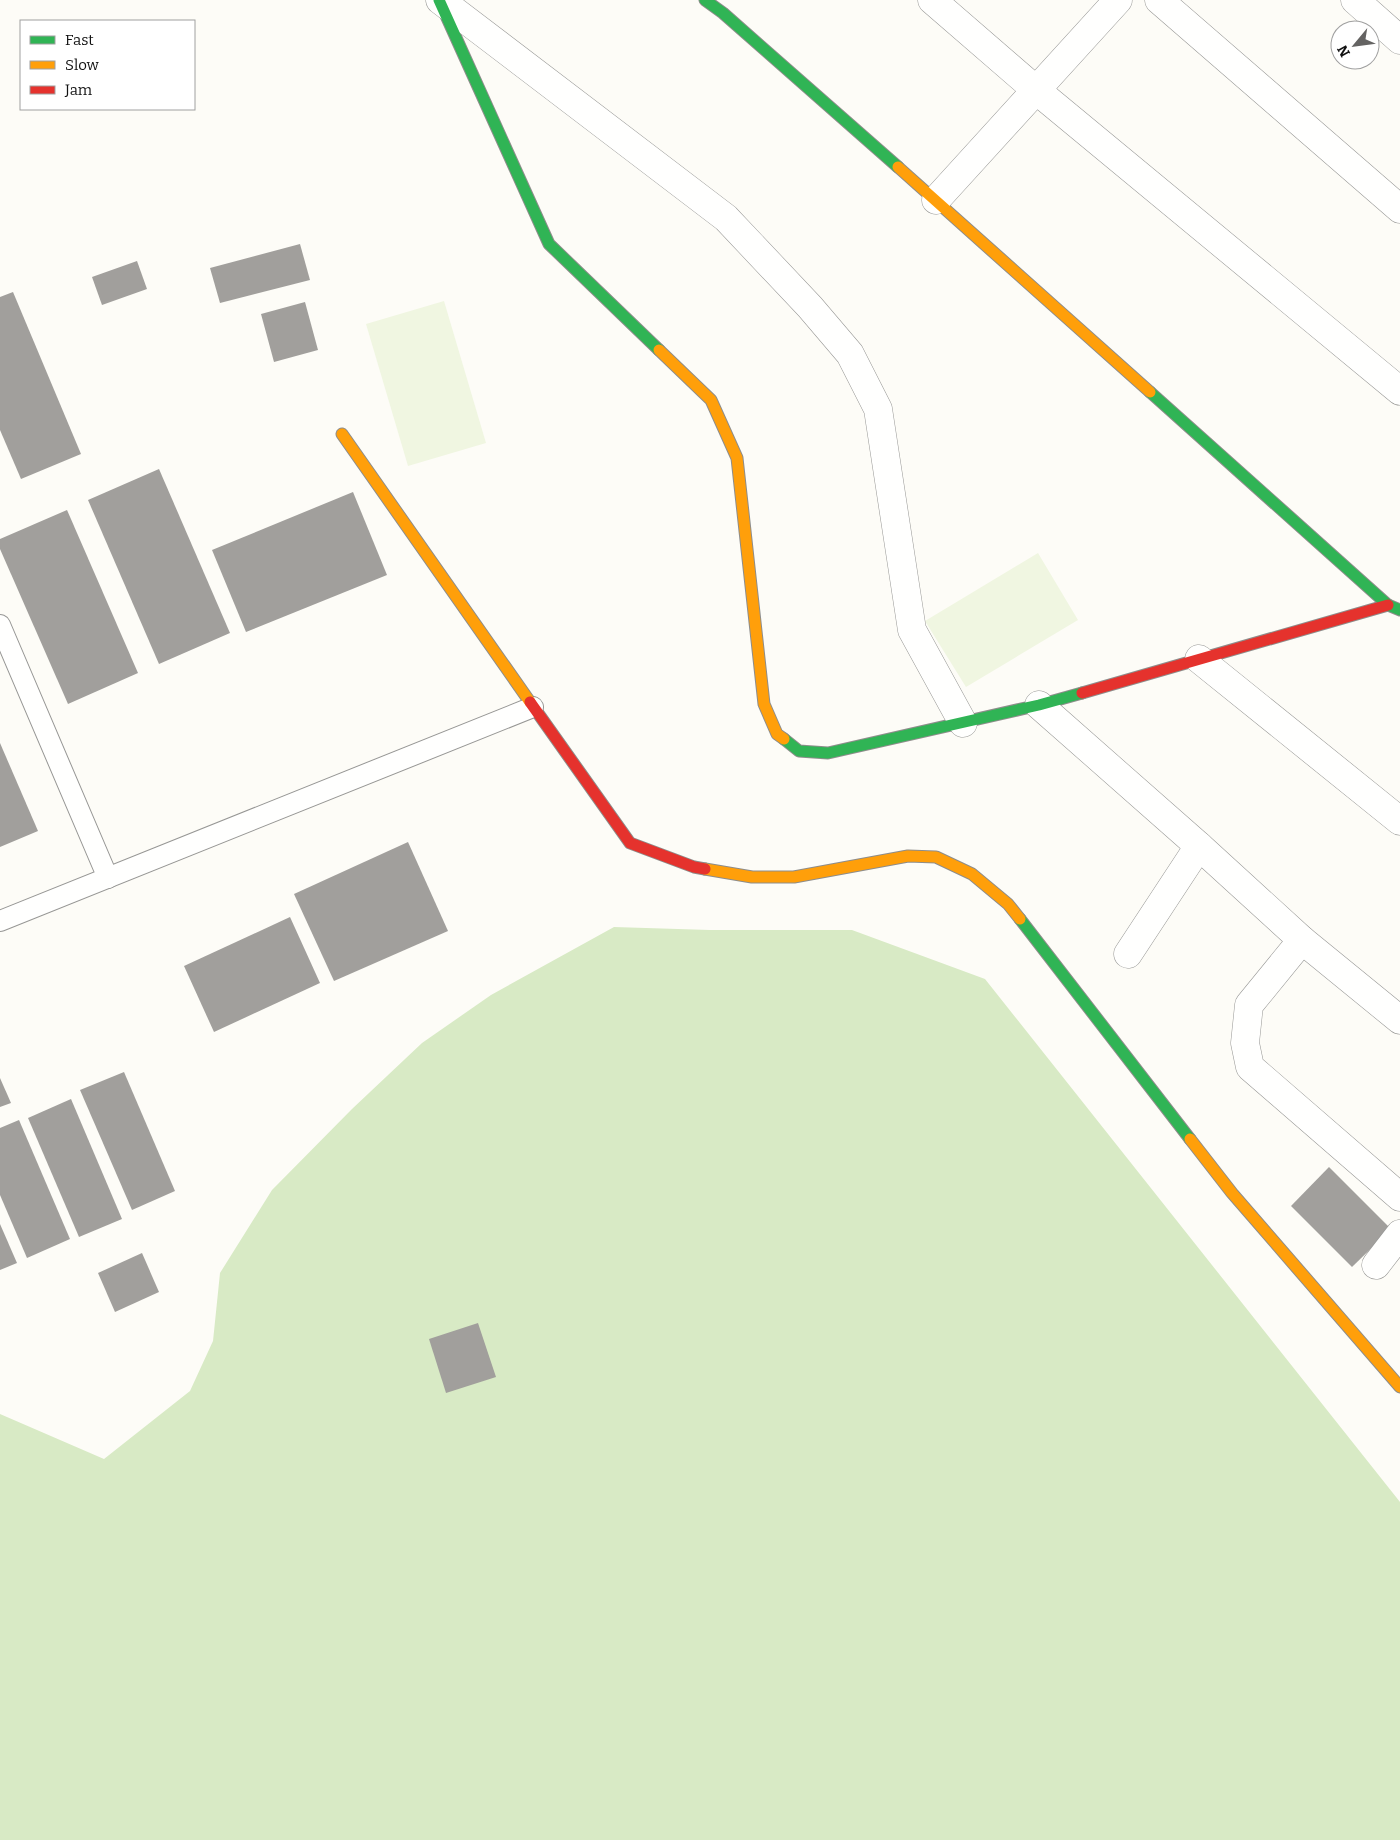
<svg xmlns="http://www.w3.org/2000/svg" width="1400" height="1840" viewBox="0 0 1400 1840" font-family="Bitter,serif">
  <rect width="100%" height="100%" fill="#fdfcf7"/>
  <path fill="#d8eac5" d="M614,927L710,930H852L985,979L1400,1502V1840H0V1414L104,1459L190,1391L213,1341L220,1273L272,1190L352,1109L422,1043L491,995Z"/>
  <g fill="#f0f6e1">
    <path d="M444,301L486,443L408,466L366,324Z"/>
    <path d="M1038,553L1078,620L966,687L925,621Z"/>
  </g>
  <g fill="#a19f9c">
    <path d="M300,244L310,280L220,303L210,268Z"/>
    <path d="M137,261L147,289L102,305L92,277Z"/>
    <path d="M13,292L81,454L21,479L0,430V297Z"/>
    <path d="M305,302L318,350L274,362L261,314Z"/>
    <path d="M159,469L230,633L159,664L88,500Z"/>
    <path d="M353,492L387,575L246,632L212,550Z"/>
    <path d="M67,510L138,673L68,704L0,549V539Z"/>
    <path d="M0,743L38,831L0,847Z"/>
    <path d="M408,842L448,931L334,981L294,894Z"/>
    <path d="M290,917L320,983L214,1032L184,966Z"/>
    <path d="M124,1072L175,1191L132,1210L80,1090Z"/>
    <path d="M0,1078L11,1103L0,1107Z"/>
    <path d="M71,1099L122,1219L79,1237L28,1118Z"/>
    <path d="M19,1120L70,1239L27,1258L0,1195V1128Z"/>
    <path d="M1329,1167L1391,1229L1352,1267L1291,1206Z"/>
    <path d="M0,1224L17,1263L0,1270Z"/>
    <path d="M142,1253L159,1292L115,1312L98,1273Z"/>
    <path d="M478,1323L496,1377L446,1393L429,1339Z"/>
  </g>
  <g fill="none" stroke-linecap="round" stroke-linejoin="round">
    <g stroke="#979795" stroke-width="22">
      <g id="lane">
        <path d="M0,625L108,878"/>
        <path d="M0,921L533,707"/>
      </g>
    </g>
    <g stroke="#979795" stroke-width="29">
      <g id="street">
        <path d="M440,0L726,218L810,307L850,354L878,409L912,630L963,723"/>
        <path d="M932,0L1036,90L1400,391"/>
        <path d="M1159,0L1400,209"/>
        <path d="M1355,0L1400,40"/>
        <path d="M936,200L1118,0"/>
        <path d="M1199,659L1400,821"/>
        <path d="M1039,705L1199,846L1302,940L1400,1020"/>
        <path d="M1302,940L1249,1005L1245,1043L1250,1067L1400,1197"/>
        <path d="M1128,954L1199,846"/>
        <path d="M1376,1265L1400,1234"/>
      </g>
    </g>
    <g stroke="#8e8d8b" stroke-width="13">
      <g id="fast">
        <path d="M439,0L549,244L659,350"/>
        <path d="M705,0L723,13L898,167"/>
        <path d="M1150,392L1388,605L1400,610"/>
        <path d="M784,739L799,751L828,753L1039,705L1082,693"/>
        <path d="M1020,919L1190,1139"/>
      </g>
    </g>
    <g stroke="#8e8d8b" stroke-width="13">
      <g id="slow">
        <path d="M898,167L1150,392"/>
        <path d="M659,350L711,400L737,458L764,704L777,734L784,739"/>
        <path d="M342,434L530,702"/>
        <path d="M705,869L752,877H794L908,856L936,857L972,874L1008,904L1020,919"/>
        <path d="M1190,1139L1232,1193L1400,1387"/>
      </g>
    </g>
    <g stroke="#8e8d8b" stroke-width="13">
      <g id="jam">
        <path d="M1082,693L1388,605"/>
        <path d="M530,702L630,843L694,867L705,869"/>
      </g>
    </g>
    <use href="#lane" stroke="#fffffe" stroke-width="20"/>
    <use href="#street" stroke="#fffffe" stroke-width="28"/>
    <use href="#fast" stroke="#30b455" stroke-width="11"/>
    <use href="#slow" stroke="#ff9f0a" stroke-width="11"/>
    <use href="#jam" stroke="#e5322d" stroke-width="11"/>
  </g>
  <rect x="20" y="20" width="175" height="90" fill="#ffffff" stroke="#a0a0a0"/>
  <rect x="30" y="36" width="25" height="8" fill="#30b455" stroke="#a0a0a0"/>
  <text x="65" y="45" font-size="15" fill="#111111">Fast</text>
  <rect x="30" y="61" width="25" height="8" fill="#ff9f0a" stroke="#a0a0a0"/>
  <text x="65" y="70" font-size="15" fill="#111111">Slow</text>
  <rect x="30" y="86" width="25" height="8" fill="#e5322d" stroke="#a0a0a0"/>
  <text x="65" y="95" font-size="15" fill="#111111">Jam</text>
  <g transform="translate(1355 45) rotate(241)"><circle r="24" fill="#ffffff" stroke="#a0a0a0"/>
  <path d="M0-4L9 19L0 12L-9 19Z" fill="#646362"/>
  <text y="-8" font-size="14" font-weight="bold" text-anchor="middle" fill="#111111">N</text>
  </g>
</svg>
